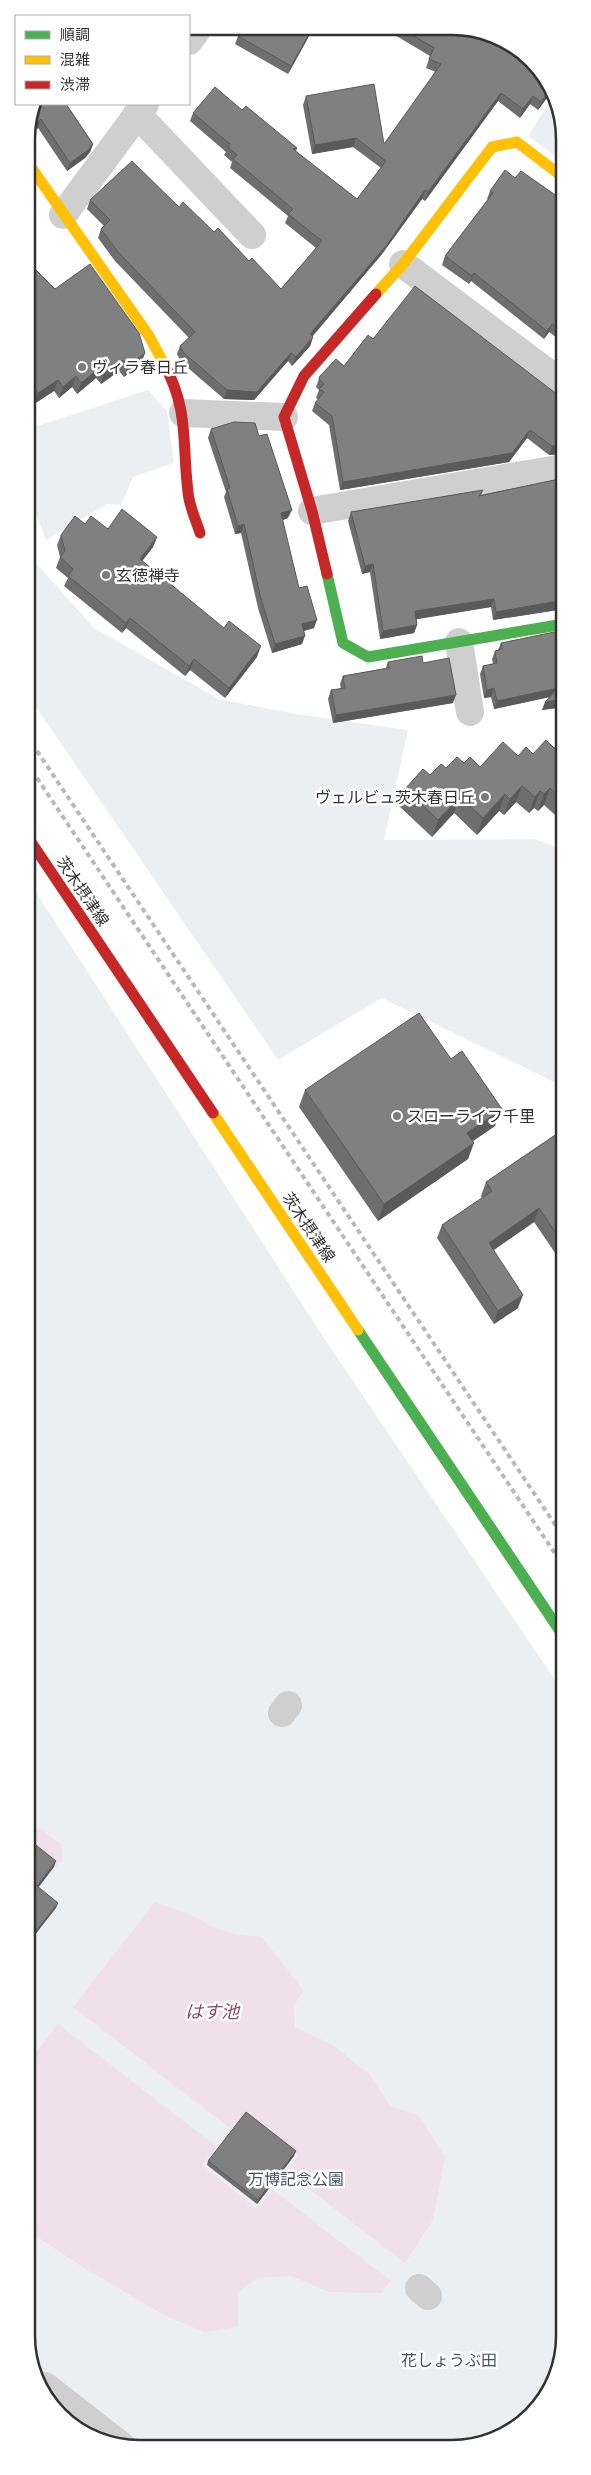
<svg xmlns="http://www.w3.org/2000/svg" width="591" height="2475" viewBox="0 0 591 2475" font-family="Cabin,'Noto Sans JP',sans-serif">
  <rect width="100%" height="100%" fill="#fff"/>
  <g fill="#eceff2">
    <path d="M551,99L564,124V162L528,136Z"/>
    <path d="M148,390L167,411L174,463L133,477L121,505L107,504L46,540C38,515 16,475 32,450L28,429Z"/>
    <path d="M27,553L94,628L219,699L296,714L408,730L384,840L534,839L564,850V1087L382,998L278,1060L27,694Z"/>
    <path d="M27,878L326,1341L564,1693L565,2343L537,2410L502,2437L467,2448L117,2447L59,2415L27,2351Z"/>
  </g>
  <g fill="#f0e0e9">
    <path d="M27,1819L32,1828L41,1829L62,1845V1860L56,1866L27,1842Z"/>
    <path d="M155,1902L198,1918L212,1927L235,1934L262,1937L303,1990L294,2006L295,2027L333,2045L370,2075L390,2106L418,2115L445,2157L433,2220L405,2263L287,2172L298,2156L244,2113L231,2129L73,2007Z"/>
    <path d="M58,2024L217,2147L202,2165L257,2209L273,2190L391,2281L381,2293L329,2292L291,2276L257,2278L238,2293V2327L204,2332L164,2315L84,2268L27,2230V2064Z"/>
  </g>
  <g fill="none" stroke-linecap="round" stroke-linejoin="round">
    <g stroke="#cfcfcf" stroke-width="28">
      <path d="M189,41L199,27"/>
      <path d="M137,114L252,235"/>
      <path d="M63,215L145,104"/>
      <path d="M403,264L564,385"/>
      <path d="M183,413L284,417"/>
      <path d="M312,511L564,468"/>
      <path d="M459,642L470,712"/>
      <path d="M282,1713L288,1705"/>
      <path d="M419,2288L428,2296"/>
      <path d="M45,2386L123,2447"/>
    </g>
    <g stroke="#4caf50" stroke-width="11">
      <path d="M327,574L343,643L368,657L564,624"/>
      <path d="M358,1330L564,1637"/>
    </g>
    <g stroke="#ffc107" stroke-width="11">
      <path d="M26,160L149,336L164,364"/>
      <path d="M376,294L403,264L492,147L517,142L564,178"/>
      <path d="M213,1113L358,1330"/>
    </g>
    <g stroke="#c62828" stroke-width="11">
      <path d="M164,364C189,409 182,443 188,492C189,506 196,520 200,533"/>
      <path d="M327,574L312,511L284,417L304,376L376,294"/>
      <path d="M27,836L213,1113"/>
    </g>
    <g stroke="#b9b9b9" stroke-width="4" stroke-dasharray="5 4" stroke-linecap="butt">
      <path d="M27,736L564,1538"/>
      <path d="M27,763L564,1567"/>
    </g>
  </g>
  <g fill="#6e6e6e">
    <path d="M314,27L288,74L235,44L238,36Z"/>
    <path d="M383,28H474L529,64L532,60L549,95L538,110L530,104L520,118L498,101L425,201L422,199L382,254L312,336L313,337L310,346L292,366L288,361L254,400L224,399L181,362L177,354L180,346L189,338L115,261L98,238L101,229L104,226L87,209L90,200L179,207L214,232L249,261L281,289L316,248L285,223L288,216L230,168L232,162L224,155L226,152L190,121L193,113L242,110L297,148L296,152L357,199L381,168L353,147L312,154L303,105L306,96L384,144L436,72L426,68L430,56Z"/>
    <path d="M33,104H68L67,105L93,144L90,152L85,158L67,171L38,128L34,131L29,123Z"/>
    <path d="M515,178L564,201V343L549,332L544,339L471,281L469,284L442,265L445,256L488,199H487L490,191Z"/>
    <path d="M27,261L55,289L145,353L141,363L124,377L119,371L101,384L96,378L77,394L72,387L59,398L54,391L34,404L28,395L27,396Z"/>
    <path d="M373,339L562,398L564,395V454L549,455L527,438L509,462L340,490L329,425L312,411L315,403L318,399L316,398L319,390L316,387L320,376L344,366Z"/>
    <path d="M211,429L259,436L288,518L282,520L299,588L314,628L304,631L302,644L272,653L258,608L241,533L235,534L224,497L226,492L208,438Z"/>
    <path d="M564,478V609L493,620L491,607L416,619L417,625L414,633L380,639L370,572L362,574L348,521L351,512L483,490L481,495Z"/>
    <path d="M85,524L157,537L153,547L142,561L257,657L225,698L190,670L185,676L126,628L122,633L64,586L68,578L56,568L60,557L57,545L61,535Z"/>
    <path d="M501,643L564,707L542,710L549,697L494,709L491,697L484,698L480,674L483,666L493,664L492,659L495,651L498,650Z"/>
    <path d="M388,662L423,663L453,703L333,723L328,699L331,690L341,689L340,684L343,676L386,668Z"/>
    <path d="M564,742V823L544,805L538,811L534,808L529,813L516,802L504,815L499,811L477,835L454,813L432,837L399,806L405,789L430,775L446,768L464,763L480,767L518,756L533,754L554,748Z"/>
    <path d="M305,1090L495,1126L473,1141L468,1159L378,1221L299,1107Z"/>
    <path d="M564,1129V1266L534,1222L493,1250L518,1308L494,1324L437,1238L442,1225L482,1198L481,1196L486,1182Z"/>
    <path d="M564,1344V1372L556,1359L561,1346Z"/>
    <path d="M294,2156L257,2204L207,2165L208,2161Z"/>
  </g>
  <g fill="#5a5a5a">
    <path d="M313,27H314L288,74L291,66Z"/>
    <path d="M548,92L549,95L538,110L541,102Z"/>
    <path d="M501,93L498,101L425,201L428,192Z"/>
    <path d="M533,96L530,104L520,118L523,109Z"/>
    <path d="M41,119L38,128L34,131L37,122Z"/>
    <path d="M356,138L353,147L312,154L315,145Z"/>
    <path d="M93,144L90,152L85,158L67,171L70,163Z"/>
    <path d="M425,190L422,199L382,254L307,343L310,334Z"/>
    <path d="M474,273L471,281L469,284L472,276Z"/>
    <path d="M552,324L549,332L544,339L547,331Z"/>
    <path d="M313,337L310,346L292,366L296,357Z"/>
    <path d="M145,353L141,363L124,377L128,366Z"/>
    <path d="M291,353L288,361L254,400L224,399L227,390Z"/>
    <path d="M123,360L119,371L101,384L104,373Z"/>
    <path d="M100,368L96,378L77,394L81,383Z"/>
    <path d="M76,376L72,387L59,398L63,387Z"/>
    <path d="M58,380L54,391L34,404L38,393Z"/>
    <path d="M32,384L28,395L27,396V391L28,388Z"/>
    <path d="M530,430L527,438L509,462L340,490L343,482Z"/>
    <path d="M552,446H564V454L549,455Z"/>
    <path d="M292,510L288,518L278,522L281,513Z"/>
    <path d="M244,524L241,533L235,534L238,526Z"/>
    <path d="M157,537L153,547L136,569L140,559Z"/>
    <path d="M373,564L370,572L362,574L365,566Z"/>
    <path d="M494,599L491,607L412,620L415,611Z"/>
    <path d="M564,600V609L493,620L496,612Z"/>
    <path d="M130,618L126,628L122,633L126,623Z"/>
    <path d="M317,620L314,628L299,632L302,624Z"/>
    <path d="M417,625L414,633L380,639L383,631Z"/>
    <path d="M305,636L302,644L272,653L275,644Z"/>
    <path d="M261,646L257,657L225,698L229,688Z"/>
    <path d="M194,659L190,670L185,676L189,666Z"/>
    <path d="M494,688L491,697L484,698L487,690Z"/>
    <path d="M558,688L555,696L494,709L497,701Z"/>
    <path d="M456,695L453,703L333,723L336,715Z"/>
    <path d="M564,699V707L542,710L545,702Z"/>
    <path d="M522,786L516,802L504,815L510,799Z"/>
    <path d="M550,788L544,805L538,811L544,794Z"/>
    <path d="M540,791L534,808L529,813L535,797Z"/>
    <path d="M505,794L499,811L477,835L483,818Z"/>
    <path d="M460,797L454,813L432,837L438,820Z"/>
    <path d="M502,1109L495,1126L461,1149L467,1133Z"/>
    <path d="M474,1143L468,1159L378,1221L384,1204Z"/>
    <path d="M539,1208L534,1222L484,1257L489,1243Z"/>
    <path d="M523,1295L518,1308L494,1324L498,1311Z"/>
    <path d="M56,1861L54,1867L35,1892L37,1886Z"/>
    <path d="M58,1903L56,1908L27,1945V1942Z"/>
    <path d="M296,2151L294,2156L257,2204L258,2200Z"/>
  </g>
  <g fill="#808080" stroke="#5a5a5a">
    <path d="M243,27H313L291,66L238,36Z"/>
    <path d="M401,28H474L497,41L529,64L532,60L548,92L541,102L533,96L523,109L501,93L428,192L425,190L386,246L310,334L313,337L296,357L291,353L257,392L227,390L184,353L180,346L195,332L118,252L101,229L110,220L90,200L132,161L179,207L183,202L214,232L218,228L249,261L252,258L281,289L322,241L288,214L293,209L233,159L237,155L228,147L230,144L193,113L215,87L242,110L246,106L297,148L293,149L357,199L386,161L356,138L315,145L306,96L374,84L384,144L441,64L429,59L434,48Z"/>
    <path d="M33,104H66L93,144L88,150L70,163L41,119L37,122L31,114Z"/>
    <path d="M505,170L515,178L521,171L564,201V333L552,324L547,331L474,273L472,276L445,256L493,193L490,191Z"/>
    <path d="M27,261L55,289L90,264L139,333L145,353L128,366L123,360L104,373L100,368L81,383L76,376L63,387L58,380L38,393L32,384L28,388L27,386Z"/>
    <path d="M415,286L562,398L564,395V446H552L530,430L512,453L343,482L332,416L315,403L324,392L319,389L324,384L319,379L320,376L336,359L344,366L368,335L373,339Z"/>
    <path d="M234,422L255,423L259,436L267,434L292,510L281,513L299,588L307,586L317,620L302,624L305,636L275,644L261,599L244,524L238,526L227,489L230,488L211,429Z"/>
    <path d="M564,478V600L496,612L494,599L415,611L417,625L383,631L373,564L365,566L351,512L483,490L479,496Z"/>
    <path d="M122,509L157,537L140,559L224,628L229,621L261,646L229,688L194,659L189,666L130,618L126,623L68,576L73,569L60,557L65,551L61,535L75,516L85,524L91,516L108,529Z"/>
    <path d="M564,630V699L545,702L558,688L497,701L494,688L487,690L483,666L497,663L495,651L502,649L501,643Z"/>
    <path d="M422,656L423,663L449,658L456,695L336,715L331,690L345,688L343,676L389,668L388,662Z"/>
    <path d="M546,740L554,748L562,740L564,742V801L550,788L544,794L540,791L535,797L522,786L510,799L505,794L483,818L460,797L438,820L405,789L423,769L430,775L441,764L446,768L457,757L464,763L470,757L480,767L503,742L518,756L526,747L533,754Z"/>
    <path d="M419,1013L451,1059L462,1051L502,1109L467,1133L474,1143L384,1204L305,1090Z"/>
    <path d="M564,1129V1245L539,1208L489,1243L523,1295L498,1311L442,1225L492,1191L486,1182Z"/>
    <path d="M564,1344V1351L561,1346Z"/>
    <path d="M27,1838L56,1861L37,1886L58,1903L27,1942Z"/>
    <path d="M246,2112L296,2151L258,2200L208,2161Z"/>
  </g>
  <g fill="#7a7a7a" stroke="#fff" stroke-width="2">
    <circle cx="82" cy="367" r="5"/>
    <circle cx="106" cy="575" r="5"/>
    <circle cx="485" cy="797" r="5"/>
    <circle cx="397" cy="1116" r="5"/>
  </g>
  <g text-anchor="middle" stroke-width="5" stroke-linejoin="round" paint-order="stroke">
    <g font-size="16" fill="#323232" stroke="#fff" text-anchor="start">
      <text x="92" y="373">ヴィラ春日丘</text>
      <text x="116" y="581">玄徳禅寺</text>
      <text x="475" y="803" text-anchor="end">ヴェルビュ茨木春日丘</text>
      <text x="407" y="1122">スローライフ千里</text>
    </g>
    <g font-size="16" fill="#323232" stroke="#fff">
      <text transform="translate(83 891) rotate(56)" y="6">茨木摂津線</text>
      <text transform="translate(309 1227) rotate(56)" y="6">茨木摂津線</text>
    </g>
    <g font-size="16" fill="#44536a" stroke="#fff">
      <text x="296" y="2185">万博記念公園</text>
      <text x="449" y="2366">花しょうぶ田</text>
    </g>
    <g font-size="18" font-style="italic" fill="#8d486e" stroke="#fff">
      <text x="212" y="2018">はす池</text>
    </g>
  </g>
  <path d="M0 0H591V2475H0ZM139 35H452A104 104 0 0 1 556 139V2336A104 104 0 0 1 452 2440H139A104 104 0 0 1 35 2336V139A104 104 0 0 1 139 35Z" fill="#fff" fill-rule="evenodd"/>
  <path fill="none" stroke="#323232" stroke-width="2.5" d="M139 35H452A104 104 0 0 1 556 139V2336A104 104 0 0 1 452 2440H139A104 104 0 0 1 35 2336V139A104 104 0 0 1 139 35Z"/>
  <rect x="15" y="15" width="175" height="90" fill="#ffffff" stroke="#adadad"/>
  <rect x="25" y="31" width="25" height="8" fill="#4caf50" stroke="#adadad"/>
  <text x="60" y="40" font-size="15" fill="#323232">順調</text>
  <rect x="25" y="56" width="25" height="8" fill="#ffc107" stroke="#adadad"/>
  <text x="60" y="65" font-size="15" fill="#323232">混雑</text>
  <rect x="25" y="81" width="25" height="8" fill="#c62828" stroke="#adadad"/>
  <text x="60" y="90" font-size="15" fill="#323232">渋滞</text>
</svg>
